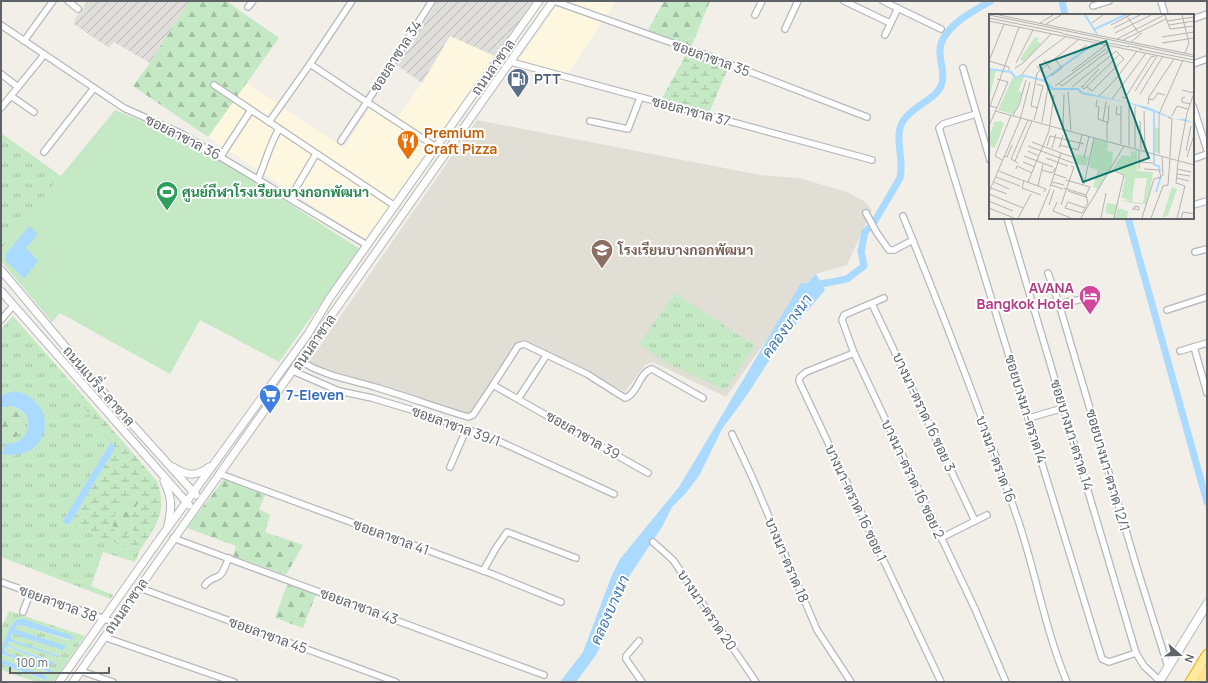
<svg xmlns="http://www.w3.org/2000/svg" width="1208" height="683" viewBox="0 0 1208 683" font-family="Manrope,Sarabun,sans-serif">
  <defs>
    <pattern id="industrial-furrows" width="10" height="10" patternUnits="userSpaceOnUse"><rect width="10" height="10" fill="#e0deda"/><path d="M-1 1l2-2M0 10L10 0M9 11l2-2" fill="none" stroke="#b9b8b5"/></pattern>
    <pattern id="grass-tufts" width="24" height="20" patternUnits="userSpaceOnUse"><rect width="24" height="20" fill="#c5e8c5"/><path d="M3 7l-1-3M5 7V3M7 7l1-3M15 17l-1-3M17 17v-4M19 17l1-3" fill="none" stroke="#a3c0a4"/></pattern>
    <pattern id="forest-firs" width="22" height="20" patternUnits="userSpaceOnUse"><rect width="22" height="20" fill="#c5e8c5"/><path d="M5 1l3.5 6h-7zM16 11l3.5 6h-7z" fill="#a3c0a4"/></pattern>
    <pattern id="wetland-marsh" width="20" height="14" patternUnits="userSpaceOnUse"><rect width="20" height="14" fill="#c5e8c5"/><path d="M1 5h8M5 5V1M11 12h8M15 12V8" fill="none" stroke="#a3c0a4"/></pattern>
  </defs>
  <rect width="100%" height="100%" fill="#f1efe8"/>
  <g fill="#fef7e0">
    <path d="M560,1H616L562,82L514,67Z"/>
    <path d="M450,36L495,56L365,240L208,137L247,83L344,148L369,109L394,122L422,83Z"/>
  </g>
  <g fill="url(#industrial-furrows)">
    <path d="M88,1H189L150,63L114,42L109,48L74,24L76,17Z"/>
    <path d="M438,1H533L495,56L450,36L422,83L395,64Z"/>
  </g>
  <path fill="#e1ded6" d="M477,120L760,175L799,178L847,192L864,201L872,210L847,265L816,274L807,283L726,397L653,362L645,365L625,392L584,368L522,339L470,416L344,378L308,363Z"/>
  <g fill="url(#grass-tufts)">
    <path d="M1,133L61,176L1,249Z"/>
    <path d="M675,293L755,346L725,390L665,362L639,344Z"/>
    <path d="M13,316L78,390L75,396L111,442L62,522L139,552L135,562L103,552L91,586L113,595L111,599L1,557V434L7,437L12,409L1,415V409L6,406C31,406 37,433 15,444L14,456L45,422L5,394L1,395V329Z"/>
    <path d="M9,611L85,636L53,682H37L1,670V664L42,679L46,680L47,678L44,675L1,659L3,654L49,673L48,668L5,652L4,649L6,646L53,665L48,659L8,645V642C15,641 51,653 60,656L13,640L11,637L12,634L16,635L15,628L18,625L24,626L68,640L72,639L16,620L1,648V629Z"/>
  </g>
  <g fill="url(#forest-firs)">
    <path d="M189,1H226L279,38L208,137L133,86L150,63Z"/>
    <path d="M664,1H710L691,47L648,30Z"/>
    <path d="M12,409L19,411L23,418C22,434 17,443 1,434V415Z"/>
    <path d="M224,479L265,495L259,509L270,515L265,532L303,545L286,575L233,556L236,546L187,528Z"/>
    <path d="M142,492L141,499L131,514L133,531L129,534L115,532L111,522C118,510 127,495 142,492Z"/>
    <path d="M287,585L316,594L303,628L275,618Z"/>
  </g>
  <g fill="url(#wetland-marsh)" fill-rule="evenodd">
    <path d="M687,53L728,68L709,113L661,100Z"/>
    <path d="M78,390L157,481C168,513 156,525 139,552L69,525L115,448L75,396ZM142,492L141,499L131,514L133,531L129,534L115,532L111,522C118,510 127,495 142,492Z"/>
  </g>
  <path fill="#c5e8c5" d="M115,110L180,137L219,159L360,249L279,362L200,320L170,374L60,313L52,322L1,261V249Z"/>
  <g fill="#aadaff">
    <path d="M29,226L38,234L26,248L38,261L24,279L6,261V254Z"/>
    <path d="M816,274L825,290L781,342L747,395L722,429L699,476L685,494L672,507L662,527L620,590L606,636L596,655L576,682H560L583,652L612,575L620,559L679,487L801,283H807Z"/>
    <path d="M16,391C63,405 49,463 2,454L6,444C36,444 36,405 6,406L1,409V395Z"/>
    <path d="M111,442L115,448L69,525L62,522Z"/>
    <path d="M23,619L73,636L71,640L24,626L18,625L15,628L17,630L66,646L63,650L12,634L11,637L13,640L60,656L58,657L12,642H8V645L53,662V665L7,646L4,649L5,652L52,670L51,673L3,654L1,658C1,644 7,631 16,620Z"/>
    <path d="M1,659L44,675L47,678L46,680L1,664Z"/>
  </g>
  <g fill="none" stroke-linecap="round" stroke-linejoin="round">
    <g stroke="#aadaff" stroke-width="7">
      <path d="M1062,1L1065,15"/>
      <path d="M1128,218L1207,502"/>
      <path d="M815,289L821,284L847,279L864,266L861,251L865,232L873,224L900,178C905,159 893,138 903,121C913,105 937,100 942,83C945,73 940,63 940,53C938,29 973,11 991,1"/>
    </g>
    <g stroke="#b5b8bc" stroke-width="8">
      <g id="minor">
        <path d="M68,1L78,9"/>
        <path d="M432,1L367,102L436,147"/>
        <path d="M554,1L709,56L867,117"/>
        <path d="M844,1L890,23"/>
        <path d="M883,1L941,29"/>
        <path d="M1161,1L1165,15"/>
        <path d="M1093,6L1109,1"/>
        <path d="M248,7L253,1"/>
        <path d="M755,15L762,1"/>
        <path d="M1193,19L1207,14"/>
        <path d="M1,25L124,108L182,134L367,245"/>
        <path d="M785,29L798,1"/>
        <path d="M885,35L898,8"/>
        <path d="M24,41L53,1"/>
        <path d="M511,62L872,160"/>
        <path d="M1193,64L1207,59"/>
        <path d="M963,68L990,160"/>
        <path d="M1,74L18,87"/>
        <path d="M214,85L395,206"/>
        <path d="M11,96L34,112"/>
        <path d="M1193,106L1207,150"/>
        <path d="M1,108L44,55"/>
        <path d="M976,114L943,124L939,128L1102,659L1109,662L1136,653"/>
        <path d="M590,121L628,129L640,98"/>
        <path d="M269,122L310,64"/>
        <path d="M341,141L367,102L310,64L352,1"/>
        <path d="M44,152L94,88"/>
        <path d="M221,156L251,110"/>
        <path d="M1193,159L1207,154"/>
        <path d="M258,179C266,162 269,145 279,129"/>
        <path d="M290,198L316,154"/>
        <path d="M1193,205L1207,201"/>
        <path d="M866,213L877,233L889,250H894L913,240"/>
        <path d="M903,216C944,317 983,417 1018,520C1036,573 1045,630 1067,682"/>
        <path d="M1007,218L1136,653L1144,666L1160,681"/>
        <path d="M1195,252L1207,249"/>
        <path d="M1048,273L1059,304L1137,568L1168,667"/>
        <path d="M884,298L844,315L842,320L854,353L975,609L1006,682"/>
        <path d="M872,304L975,521"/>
        <path d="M1059,304L1097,296"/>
        <path d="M1167,310L1207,297"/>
        <path d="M1,320L13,306"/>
        <path d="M1194,347L1207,393"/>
        <path d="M1180,351L1207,343"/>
        <path d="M854,353L806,372L800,377L799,381L941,682"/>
        <path d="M300,361C327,377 349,379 378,388C408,397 438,408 468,417L473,415L493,385L648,473"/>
        <path d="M293,371L339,391L372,398L412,410L492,438L614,494"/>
        <path d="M493,385L518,346L524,344L587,374L625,398C638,394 639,372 652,369L703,398"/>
        <path d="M518,399L546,356"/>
        <path d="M1029,418L1063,408"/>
        <path d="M732,434L753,479L817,630L851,682"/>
        <path d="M450,467L466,430"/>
        <path d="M220,474L492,574L561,602"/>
        <path d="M173,538L544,675"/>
        <path d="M941,538L987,515"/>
        <path d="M653,542L673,560L756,682"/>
        <path d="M483,571L496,548L507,532L576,558"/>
        <path d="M1,582L116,623"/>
        <path d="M205,585C209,579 213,579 219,576C224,573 226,563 229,558"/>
        <path d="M140,588L396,682"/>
        <path d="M23,612L30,593"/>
        <path d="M104,637L234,682"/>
        <path d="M639,641L626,656V659L642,682"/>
        <path d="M81,671L113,682"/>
      </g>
    </g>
    <g stroke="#b5b8bc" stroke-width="9">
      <g id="tertiary">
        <path d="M1,270L105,394L196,495"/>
        <path d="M1,291L189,505"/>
        <path d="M173,467C187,476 196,477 209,467"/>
        <path d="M164,481C172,497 172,508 168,525"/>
        <path d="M59,682L161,537L308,334L329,299L539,1"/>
        <path d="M73,682L553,1"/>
      </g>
    </g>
    <g stroke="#b6babf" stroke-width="10">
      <path id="secondary" d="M1159,682L1207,604"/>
    </g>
    <g stroke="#f9ab00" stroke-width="11">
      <path id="trunk" d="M1190,682L1207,654"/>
    </g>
    <g stroke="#f9ab00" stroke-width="12">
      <path id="motorway" d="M1200,682L1207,671"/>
    </g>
    <use href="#minor" stroke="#fff" stroke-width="5.5"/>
    <use href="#tertiary" stroke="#fff" stroke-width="7"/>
    <use href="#secondary" stroke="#fff" stroke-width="8"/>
    <use href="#trunk" stroke="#feeaa1" stroke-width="9"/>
    <use href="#motorway" stroke="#fde293" stroke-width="10"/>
  </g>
  <defs>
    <g id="fuel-pin" transform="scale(1.15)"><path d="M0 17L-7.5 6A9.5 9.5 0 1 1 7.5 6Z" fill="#5c6f8a" stroke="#fff"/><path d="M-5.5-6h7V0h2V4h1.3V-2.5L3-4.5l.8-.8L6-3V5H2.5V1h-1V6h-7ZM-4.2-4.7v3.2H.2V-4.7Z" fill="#fff"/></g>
    <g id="restaurant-pin" transform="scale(1.15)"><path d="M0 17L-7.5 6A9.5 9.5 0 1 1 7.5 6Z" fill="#e8710a" stroke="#fff"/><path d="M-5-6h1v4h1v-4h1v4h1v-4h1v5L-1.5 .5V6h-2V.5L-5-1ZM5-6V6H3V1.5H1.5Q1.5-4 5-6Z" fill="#fff"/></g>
    <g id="stadium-pin" transform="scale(1.15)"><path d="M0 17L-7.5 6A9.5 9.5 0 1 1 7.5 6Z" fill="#2e9e5b" stroke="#fff"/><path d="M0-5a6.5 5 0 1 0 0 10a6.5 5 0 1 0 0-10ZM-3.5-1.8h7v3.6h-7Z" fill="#fff"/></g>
    <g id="school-pin" transform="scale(1.15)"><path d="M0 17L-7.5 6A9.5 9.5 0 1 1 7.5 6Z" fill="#8d6e63" stroke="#fff"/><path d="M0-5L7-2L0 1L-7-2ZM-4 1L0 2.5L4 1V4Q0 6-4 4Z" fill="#fff"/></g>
    <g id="hotel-pin" transform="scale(1.15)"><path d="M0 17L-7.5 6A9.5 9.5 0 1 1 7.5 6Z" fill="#d1479c" stroke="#fff"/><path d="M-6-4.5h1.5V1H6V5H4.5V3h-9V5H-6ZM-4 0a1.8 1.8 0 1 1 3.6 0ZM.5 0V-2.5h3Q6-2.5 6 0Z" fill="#fff"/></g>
    <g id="supermarket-pin" transform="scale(1.15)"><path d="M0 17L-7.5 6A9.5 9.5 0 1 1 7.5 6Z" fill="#3f7fe0" stroke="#fff"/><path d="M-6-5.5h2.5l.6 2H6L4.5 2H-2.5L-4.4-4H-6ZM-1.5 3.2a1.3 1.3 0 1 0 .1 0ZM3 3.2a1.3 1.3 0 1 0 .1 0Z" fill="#fff"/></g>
  </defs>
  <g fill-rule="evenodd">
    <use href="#fuel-pin" x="518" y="79"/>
    <use href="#restaurant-pin" x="408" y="141"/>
    <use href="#stadium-pin" x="167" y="192"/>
    <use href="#school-pin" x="602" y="250"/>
    <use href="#hotel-pin" x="1090" y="296"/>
    <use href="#supermarket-pin" x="270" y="395"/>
  </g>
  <g text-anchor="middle" stroke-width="4" stroke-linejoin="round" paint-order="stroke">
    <g font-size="14" fill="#5f6368" stroke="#fff">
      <text transform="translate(396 56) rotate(-57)" y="5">ซอยลาซาล 34</text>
      <text transform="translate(711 58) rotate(20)" y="5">ซอยลาซาล 35</text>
      <text transform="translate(493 67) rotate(-55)" y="5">ถนนลาซาล</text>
      <text transform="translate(691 111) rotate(15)" y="5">ซอยลาซาล 37</text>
      <text transform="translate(183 137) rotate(27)" y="5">ซอยลาซาล 36</text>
      <text transform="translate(314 342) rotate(-55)" y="5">ถนนลาซาล</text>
      <text transform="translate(99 386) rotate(49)" y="5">ถนนแบริ่ง-ลาซาล</text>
      <text transform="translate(1026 409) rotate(73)" y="5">ซอยบางนา-ตราด14</text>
      <text transform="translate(924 412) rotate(65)" y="5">บางนา-ตราด 16 ซอย 3</text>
      <text transform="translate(456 426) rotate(20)" y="5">ซอยลาซาล 39/1</text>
      <text transform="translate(583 435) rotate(30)" y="5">ซอยลาซาล 39</text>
      <text transform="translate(1072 435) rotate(73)" y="5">ซอยบางนา-ตราด 14</text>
      <text transform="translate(996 459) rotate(70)" y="5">บางนา-ตราด 16</text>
      <text transform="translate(1108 470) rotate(74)" y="5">ซอยบางนา-ตราด 12/1</text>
      <text transform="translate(913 479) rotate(65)" y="5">บางนา-ตราด 16 ซอย 2</text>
      <text transform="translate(856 503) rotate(65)" y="5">บางนา-ตราด 16 ซอย 1</text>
      <text transform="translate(391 537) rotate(20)" y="5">ซอยลาซาล 41</text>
      <text transform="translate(787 560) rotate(67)" y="5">บางนา-ตราด 18</text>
      <text transform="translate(58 603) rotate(20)" y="5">ซอยลาซาล 38</text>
      <text transform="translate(126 606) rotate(-55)" y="5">ถนนลาซาล</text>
      <text transform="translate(359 606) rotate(20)" y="5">ซอยลาซาล 43</text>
      <text transform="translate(707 610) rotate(56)" y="5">บางนา-ตราด 20</text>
      <text transform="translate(268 635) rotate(20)" y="5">ซอยลาซาล 45</text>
    </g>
    <g font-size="14" font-weight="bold" fill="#4e5e75" stroke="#fff" text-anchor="start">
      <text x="534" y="84">PTT</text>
    </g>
    <g font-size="14" font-weight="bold" fill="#c56008" stroke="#fff" text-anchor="start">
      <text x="424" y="138">Premium<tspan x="424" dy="16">Craft Pizza</tspan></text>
    </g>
    <g font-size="14" font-weight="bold" fill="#27864d" stroke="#fff" text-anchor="start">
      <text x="182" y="197">ศูนย์กีฬาโรงเรียนบางกอกพัฒนา</text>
    </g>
    <g font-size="14" font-weight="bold" fill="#785e54" stroke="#fff" text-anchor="start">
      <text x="618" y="255">โรงเรียนบางกอกพัฒนา</text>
    </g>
    <g font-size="14" font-weight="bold" fill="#b23c85" stroke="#fff" text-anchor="end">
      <text x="1074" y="293">AVANA<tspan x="1074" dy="16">Bangkok Hotel</tspan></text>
    </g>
    <g font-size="14" font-weight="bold" fill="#366cbe" stroke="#fff" text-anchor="start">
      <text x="286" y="400">7-Eleven</text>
    </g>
    <g font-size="15" font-style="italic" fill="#4174aa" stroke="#fff">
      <text transform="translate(787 326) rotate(-54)" y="5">คลองบางนา</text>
      <text transform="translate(610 610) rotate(-66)" y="5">คลองบางนา</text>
    </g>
  </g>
  <g transform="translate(989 14)">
    <rect width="205" height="205" fill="#f1efe8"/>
    <path d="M31,61L35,63L20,99L9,96L24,63L28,65ZM12,107L15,110L6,134L0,132V123L4,112L8,113L4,111L5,108ZM164,113L170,114V139L165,138ZM142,135L144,138L148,136V157L164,158L161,176L158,171L162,164H135V160L124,155L133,141L142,143ZM109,156L119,159L109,175L104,173ZM118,189L129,191L125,201L116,199ZM129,194L139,197L138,204H126Z" fill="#c5e8c5"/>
    <path d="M46,23L50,24L48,27L52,30L35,48L31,45ZM29,77L33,78L29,91L24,100L20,99ZM88,140L100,143L97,152L85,149Z" fill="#c5e8c5"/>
    <path d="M158,164H164L158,171L161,176L157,190L141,189L131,186L141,187L132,183L135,176L144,177L143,188L154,189ZM183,173L188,175L179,201L173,204Z" fill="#c5e8c5"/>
    <path d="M136,164H146L144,177L133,178Z" fill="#c5e8c5"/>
    <path d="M0,55L7,57L0,84ZM105,124L119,128L118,137L124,138L123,151L119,159L100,153Z" fill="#c5e8c5"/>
    <path d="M93,78L159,93L186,105H196L205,109L185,105L136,88L93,80Z" fill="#aadaff"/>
    <path fill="none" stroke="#aadaff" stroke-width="2" d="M96,1L108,20M106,15L136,1M0,55L22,58L27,64L33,61L56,67L64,75H89L93,79M54,66L105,30M165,96V151L170,152L171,158M167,178L172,162"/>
    <path fill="none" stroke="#b3b3b1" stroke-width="1" d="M0,1L205,43M10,1L205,41M137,1L149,18M176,1L181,15L205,12M193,1L200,29L196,39M0,4L74,19M0,7L205,49M178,7L205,3M51,9L64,1M103,9L114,1M15,10L0,47L20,53V56M57,10L72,1M122,11L141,1M180,11L205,7M125,14L151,1M126,19L162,1M74,20L140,33M173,23L205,18M128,25L175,1M134,26L177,5M142,28L153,19M173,29L205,24M139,32L153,35M150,35L205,46M85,40L98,31M55,46L62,56M27,49L44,16M48,52L56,62M26,54L34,49L62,20M83,57L117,31M33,60L43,48L76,23M62,62L73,54L66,45M70,69L73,72L114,41L119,38V32M66,72L117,35M92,72L95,75L131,40M83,73L127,37M93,73L110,55M98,73L103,77L135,45L127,37M193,76L205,79M146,77L168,42M79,78L82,116M151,80L174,42M110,82L126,66L148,37M133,83L136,84L162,43L166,42M196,83L193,84V88L201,90M123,85L157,39M160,85L164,86L169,79L176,81M108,86L107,92L110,93L109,105L114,107M117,88L114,107L118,108V126M159,90L160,83L185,45M128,92L127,100L132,101M8,94L1,92L30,13M49,94L42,92L48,59L89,26M6,97L205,151M155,97L156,136M24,101L30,91L37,66M183,102L188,92L199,95M179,103L183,105L181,143M45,106L54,72L48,70M151,107L152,135M53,108L59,73M119,110L120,91M0,112L19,68L8,65M74,114L75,80M43,128L72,139L61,173M132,130V92M71,131L89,136L91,129L95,130M39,132L84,149M58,132L61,122L91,129L93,120M140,132V91M63,134L67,120M70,134L74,121M146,134V92M150,136V155M39,137L50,142M197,137L202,112M72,139L86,144M170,140V100L194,46M15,142L18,143L23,131M35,142L64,153M173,142L174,162M198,143L205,121M57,144L79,152M95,144L100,122M13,146L6,142L22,101M26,147L43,107M34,148L46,153M150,148L164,149M29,149L22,145L39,106M27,155L28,152L43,159M188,155L202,158M53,156L63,159L66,154M123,156L135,161L125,204M10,157L32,166M65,160L77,164M188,160L201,162M7,163L31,172M188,164L200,167M33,166L57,175L55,178M77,166L101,173L97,181L99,189L93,199L76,194L79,188L96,194M35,167L33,174L52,181M5,168L20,175M39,168L60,117L65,81M63,168L75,171M95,170L105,124M62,171L74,175M49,172L54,150M2,174L18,180M75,174L97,181M79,177L97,183M0,178L31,106L41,68M0,180L34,194M0,187L24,197M68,188L64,197L82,204M60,191L65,176M72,191L85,153L82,152M0,194L25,204M143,195H145L150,196V193L146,192L145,195M29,204L42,180M49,204L61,175M92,204L135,132M112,204L117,179M153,204L165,165L172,163L170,156L155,155M162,204L174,172L179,171L181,144M188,204L196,172L187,169L189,148L198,99L205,79M192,204L194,198L205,200"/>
    <path fill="#0f766e" fill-opacity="0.15" stroke="#0f766e" stroke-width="2" d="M117,27L160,144L94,168L51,51Z"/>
    <rect width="205" height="205" fill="none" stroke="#5f6368" stroke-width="2"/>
  </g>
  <rect width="1208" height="683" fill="none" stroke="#5f6368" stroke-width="4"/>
  <g transform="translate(1180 655) rotate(110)" stroke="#ffffff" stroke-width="3" paint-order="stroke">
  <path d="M0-3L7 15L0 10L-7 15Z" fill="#5f6368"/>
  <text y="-6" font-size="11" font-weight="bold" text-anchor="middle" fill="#5f6368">N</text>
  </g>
  <path d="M10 667v6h99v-6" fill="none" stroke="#5f6368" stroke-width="2"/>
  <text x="16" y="667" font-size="12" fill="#5f6368" stroke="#ffffff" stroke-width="3" paint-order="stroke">100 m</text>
</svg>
